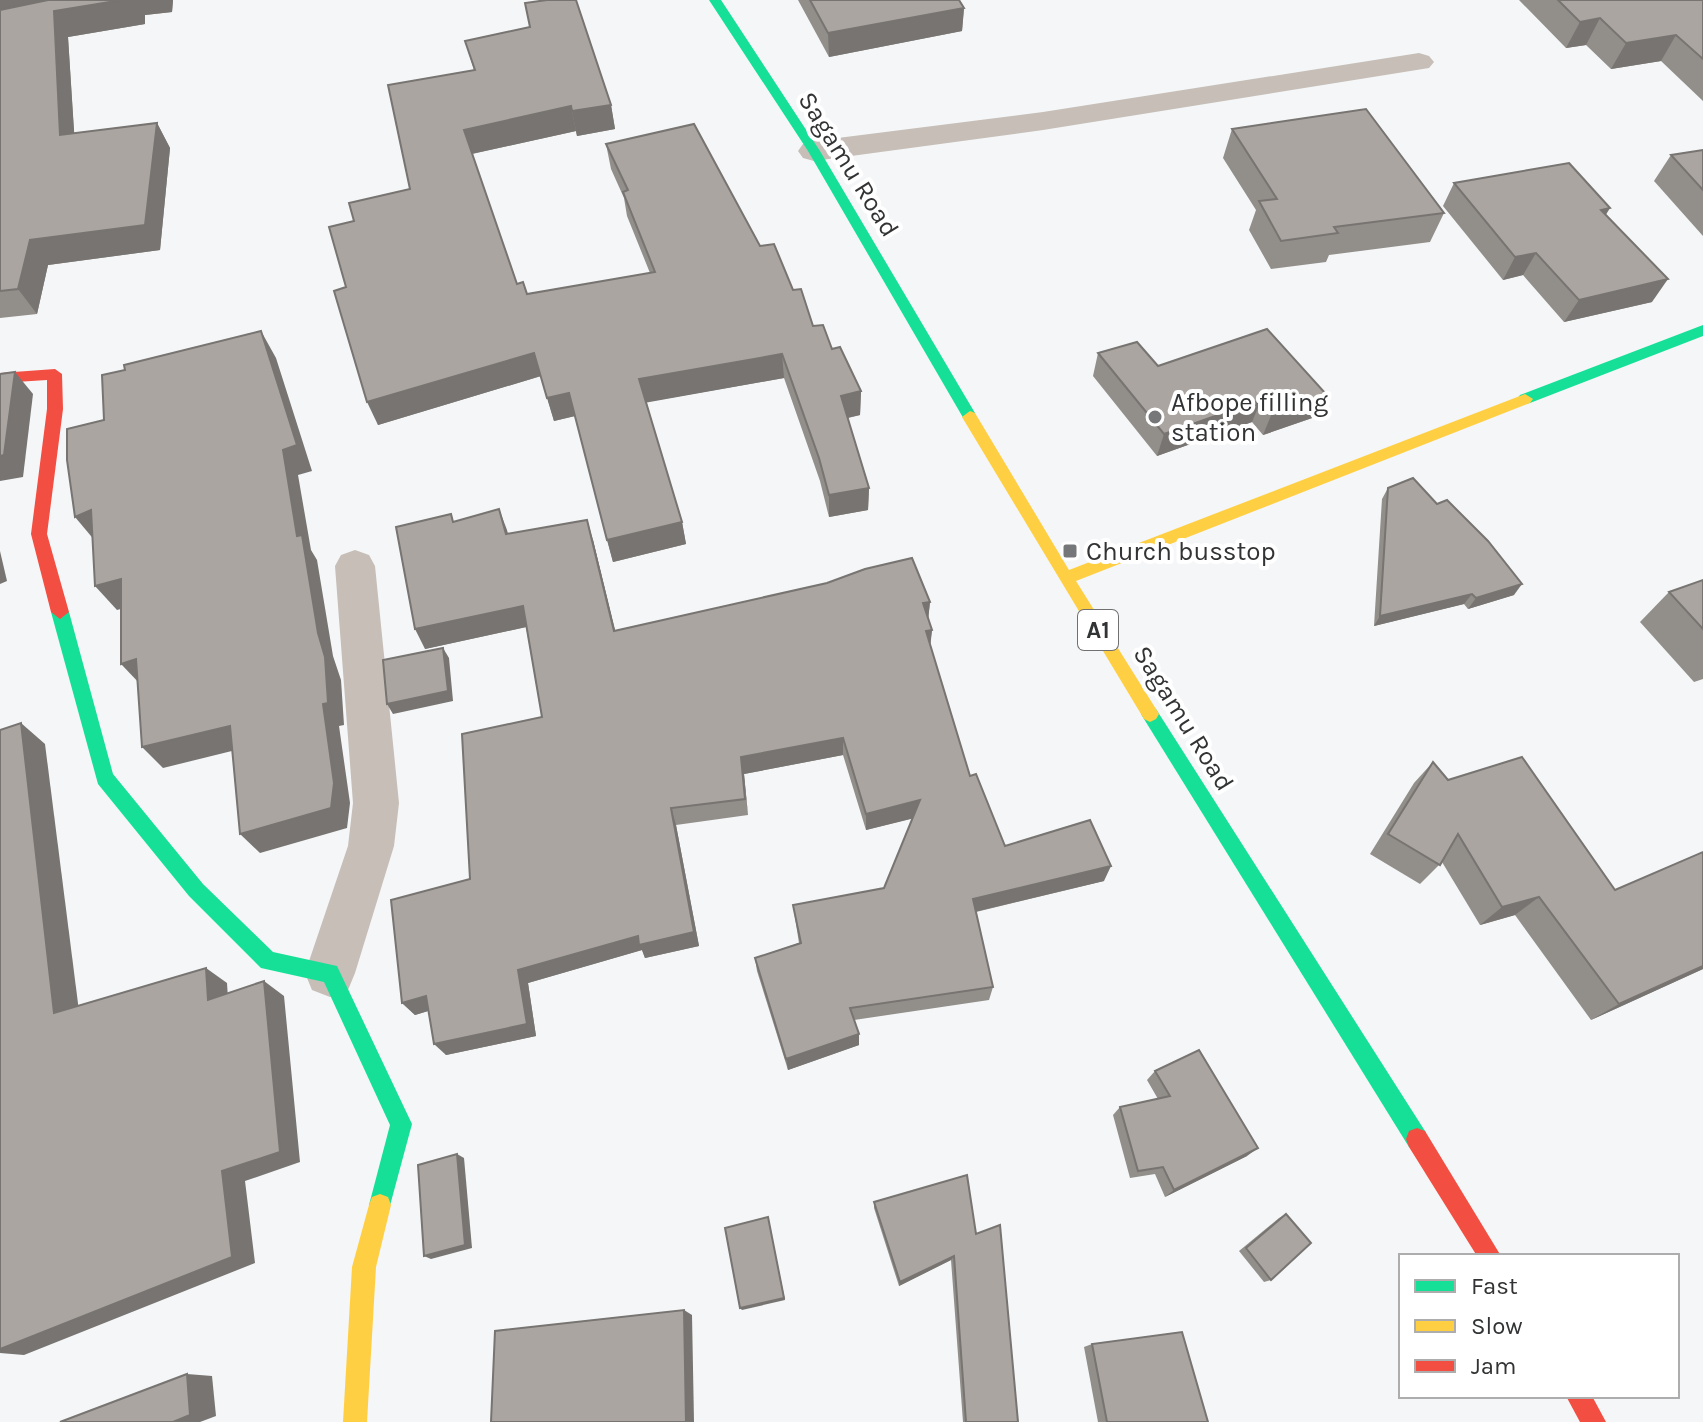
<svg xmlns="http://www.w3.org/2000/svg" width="1703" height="1422" viewBox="0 0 1703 1422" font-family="Karla,sans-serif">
  <rect width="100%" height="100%" fill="#f4f6f8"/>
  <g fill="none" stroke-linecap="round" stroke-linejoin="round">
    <g fill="#c6beb7" fill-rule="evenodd">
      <path d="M1419,53L1429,56L1434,62L1429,68L1043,130L814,161L803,158L798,151L803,144L814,141L1043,112Z"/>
      <path d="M355,550L369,555L375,566L399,803L394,846L355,973L348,990L330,997L312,990L305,973L348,846L353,803L335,566L341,555Z"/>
    </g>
    <g fill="#16e098" fill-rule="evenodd">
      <path d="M709,0H721L820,151L975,413V421H965L808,151Z"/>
      <path d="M1703,325V336L1530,403L1525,404L1517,399L1520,395Z"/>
      <path d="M60,605L69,612L113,774L203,884L273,952L337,966L412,1124L388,1213L380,1216L372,1213L369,1205L390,1125L324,982L261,968L189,896L98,784L51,612Z"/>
      <path d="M1150,706L1156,709L1425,1131L1428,1139L1425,1147L1417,1150L1409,1147L1144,719L1141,714L1144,709Z"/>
    </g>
    <g fill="#ffcf43" fill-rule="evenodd">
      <path d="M1525,394L1533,399L1530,403L1076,581L1156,709L1159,714L1156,719L1150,722L1144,719L962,417L970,411L975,413L1069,570Z"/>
      <path d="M380,1194L388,1197L391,1205L376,1267L367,1422H343L352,1267L369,1205L372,1197Z"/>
    </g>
    <g fill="#f24e42" fill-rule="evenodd">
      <path d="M55,369L62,374L63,409L47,534L69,612L60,619L51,612L31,534L47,409V380L0,383V373Z"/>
      <path d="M1417,1128L1425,1131L1501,1256H1477L1409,1147L1406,1139L1409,1131Z"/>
      <path d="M1566,1396H1592L1606,1422H1580Z"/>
    </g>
  </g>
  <g fill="#928e8a">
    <path d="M0,0H173L172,12L145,15V24L68,37L74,133L157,123L170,148L160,250L48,265L37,314L0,318Z"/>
    <path d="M798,0H959L964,8L962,31L829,57Z"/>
    <path d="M1519,0H1703V101L1661,61L1611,69L1586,45L1566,48Z"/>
    <path d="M465,41L611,105L615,129L577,136L576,131L472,154L517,284L527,294L650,273L627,216L624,198L611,169L606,144L760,246L793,290L813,326L832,349L861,391L860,415L848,418L869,488L868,510L829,517L820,481L784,378L646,402L682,522L686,544L613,562L575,416L554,421L541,376L378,425L346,287L354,221L410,189L474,70Z"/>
    <path d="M1232,129L1444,213L1430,242L1329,255L1326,262L1271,269L1249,230L1256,210L1223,158Z"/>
    <path d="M1703,150V236L1654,181L1671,155Z"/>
    <path d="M1454,183L1606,215L1652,302L1564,322L1523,275L1503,280L1443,206Z"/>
    <path d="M1098,353L1158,366L1326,394L1315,417L1263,435L1252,422L1157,456L1093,376Z"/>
    <path d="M1388,488L1514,595L1468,609L1464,604L1374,626L1382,499Z"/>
    <path d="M454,521L508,533L593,540L615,631L930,602L928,619L932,630L930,644L970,776L1005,846L1104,881L976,912L993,987L989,1000L854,1020L859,1034V1045L788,1070L757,971L755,958L799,943L793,905L884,888L913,818L866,830L843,755L744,774L748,815L676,825L699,946L645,958L642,950L528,983L536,1036L446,1055L428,1011L415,1015L402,1003L470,879L542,717L526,627L425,649Z"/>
    <path d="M1703,580V679L1694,682L1640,622L1669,592Z"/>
    <path d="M1433,762L1448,780L1615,890L1703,852V969L1591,1020L1515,915L1480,925L1442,862L1420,884L1370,854L1414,783Z"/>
    <path d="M1155,1071L1247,1156L1165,1197L1155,1174L1130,1178L1113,1115L1120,1107L1158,1099L1147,1080Z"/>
    <path d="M874,1202L976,1234L1018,1422H963L951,1260L899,1286L874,1208Z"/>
    <path d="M1286,1214L1271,1280L1264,1282L1239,1251L1279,1218Z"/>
    <path d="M1092,1344L1208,1422H1098L1084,1347Z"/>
  </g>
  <g fill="#777471">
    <path d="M0,0H73L0,15Z"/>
    <path d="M122,0H173L172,12L145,15V24L68,37L76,161L60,135L54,11Z"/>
    <path d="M964,8L962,31L829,57L828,33Z"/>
    <path d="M1600,18L1586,45L1566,48L1580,22Z"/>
    <path d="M1676,35L1661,61L1611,69L1626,43Z"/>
    <path d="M611,105L615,129L577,136L572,111Z"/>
    <path d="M571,106L576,131L471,154L464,130Z"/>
    <path d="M157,123L170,148L160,250L48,265L37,314L18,289L30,240Z"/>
    <path d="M1610,208L1596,231L1601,210Z"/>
    <path d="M1536,253L1523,275L1503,280L1515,257Z"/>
    <path d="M1668,279L1652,302L1564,322L1579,300Z"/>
    <path d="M261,331L276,358L312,471L298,475L311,550L317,560L333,656L341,680L344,725L339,726L350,803L347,828L260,853L240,834L323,704L318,633L297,536Z"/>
    <path d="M534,353L541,376L378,425L367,402Z"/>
    <path d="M782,354L784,378L644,403L639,379Z"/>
    <path d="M15,372L33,394L23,477L0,481V456Z"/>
    <path d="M861,391L860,415L842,419L841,396Z"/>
    <path d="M569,393L575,416L554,421L547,398Z"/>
    <path d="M1326,394L1315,417L1263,435L1272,413Z"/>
    <path d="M1261,400L1252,422L1157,456L1164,434Z"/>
    <path d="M869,488L868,510L829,517V495Z"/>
    <path d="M499,509L507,530L513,554L506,534Z"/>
    <path d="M91,510L96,542L75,517Z"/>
    <path d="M587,520L593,540L620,650L614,631Z"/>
    <path d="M682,522L686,544L613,562L607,540Z"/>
    <path d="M0,551L7,581L0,584Z"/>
    <path d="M121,579L142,603L117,610L95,586Z"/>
    <path d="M1522,584L1514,595L1468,609L1476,598Z"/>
    <path d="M1472,594L1464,604L1374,626L1380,616Z"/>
    <path d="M930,602L928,621L923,603Z"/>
    <path d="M523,606L531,626L425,649L415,629Z"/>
    <path d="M932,630L930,649L926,631Z"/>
    <path d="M443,648L449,658L453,701L393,714L387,704Z"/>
    <path d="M136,659L142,686L121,664Z"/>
    <path d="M21,723L45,744L81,1027L54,1013Z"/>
    <path d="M230,726L248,747L163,768L142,747Z"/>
    <path d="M843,738V755L744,774L748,815L741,757Z"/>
    <path d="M920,800L919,817L866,830V814Z"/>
    <path d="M671,808L676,825L699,946L645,958L642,950L528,983L536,1036L446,1055L434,1044L518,970Z"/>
    <path d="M1111,866L1104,881L970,913L973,899Z"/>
    <path d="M1539,897L1515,915L1480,925L1502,907Z"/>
    <path d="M1703,966V969L1591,1020L1619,1004Z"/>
    <path d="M206,968L227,983L229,1014L208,1000Z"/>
    <path d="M264,981L284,996L300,1162L245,1181L255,1263L24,1355L0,1353V1349L222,1171Z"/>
    <path d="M426,996L438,1008L415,1015L402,1003Z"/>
    <path d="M859,1034V1045L788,1070L786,1059Z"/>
    <path d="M1258,1148L1247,1156L1165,1197L1174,1190Z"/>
    <path d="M457,1154L464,1158L472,1248L431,1259L424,1256Z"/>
    <path d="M768,1217L785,1300L742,1310L740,1308Z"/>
    <path d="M954,1256L951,1260L899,1286L900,1282Z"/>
    <path d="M684,1310L692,1315L694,1422H686Z"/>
    <path d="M187,1374L212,1376L216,1416L200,1422H173Z"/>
  </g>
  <g fill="#aaa5a1" stroke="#777471" stroke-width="2">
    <path d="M48,0H122L54,11L60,135L157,123L145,225L30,240L18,289L0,291V10Z"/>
    <path d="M547,0H576L611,105L572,111L571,106L464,130L517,284L523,282L527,294L655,272L623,192L628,190L606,144L694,124L760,246L774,244L793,290L801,289L813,326L823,325L832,349L840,347L861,391L841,396L869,488L829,495L819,458L782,354L639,379L682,522L607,540L569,393L547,398L534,353L367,402L334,291L346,287L329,227L354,221L349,203L410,189L388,85L475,70L465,41L530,27L525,3Z"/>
    <path d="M810,0H959L964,8L828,33Z"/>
    <path d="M1558,0H1703V59L1676,35L1626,43L1600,18L1580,22Z"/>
    <path d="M1366,109L1444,213L1334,227L1338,233L1281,241L1259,201L1277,199L1232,129Z"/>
    <path d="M1703,150V190L1671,155Z"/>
    <path d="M1569,163L1610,208L1601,210L1668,279L1579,300L1536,253L1515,257L1454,183Z"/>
    <path d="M1267,329L1326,394L1272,413L1261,400L1164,434L1098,353L1137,342L1158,366Z"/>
    <path d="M261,331L297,445L283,450L297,536L302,535L318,633L325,657L328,703L323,704L334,783L331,808L240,834L230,726L142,747L136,659L121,664V579L95,586L91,510L75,517L67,460V429L104,420L102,375L125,370L124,365Z"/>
    <path d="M15,372L4,455L0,456V374Z"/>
    <path d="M1413,478L1437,504L1447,500L1488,541L1522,584L1476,598L1472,594L1380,616L1388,488Z"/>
    <path d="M499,509L506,534L587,520L614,631L827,583L865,569L912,558L930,602L923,603L932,630L926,631L970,776L976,774L1005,846L1090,820L1111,866L973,899L993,987L850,1008L859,1034L786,1059L755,958L801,943L793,905L884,888L920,800L866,814L843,738L741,757L745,799L671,808L694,932L639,945L638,936L518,970L527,1024L434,1044L426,996L402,1003L391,900L470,879L462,734L542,717L523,606L415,629L396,527L451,514L453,522Z"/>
    <path d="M1703,580V629L1669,592Z"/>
    <path d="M443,648L448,691L387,704L383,660Z"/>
    <path d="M21,723L54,1013L206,968L208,1000L264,981L280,1152L222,1171L232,1257L0,1349V730Z"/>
    <path d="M1522,757L1615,890L1703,852V966L1619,1004L1539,897L1502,907L1458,834L1440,865L1388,834L1433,762L1448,780Z"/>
    <path d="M1199,1050L1258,1148L1174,1190L1163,1167L1138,1171L1120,1107L1170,1096L1155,1071Z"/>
    <path d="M457,1154L465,1245L424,1256L418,1165Z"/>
    <path d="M967,1175L976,1234L1000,1225L1018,1422H966L954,1256L900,1282L874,1202Z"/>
    <path d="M1286,1214L1311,1243L1271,1280L1246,1248Z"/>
    <path d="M768,1217L784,1298L740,1308L725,1228Z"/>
    <path d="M684,1310L686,1422H491L495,1331Z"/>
    <path d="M1182,1332L1208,1422H1107L1092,1344Z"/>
    <path d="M187,1374L190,1415L173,1422H60Z"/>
  </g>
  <g fill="#767779" stroke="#fff" stroke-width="3">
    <circle cx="1155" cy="417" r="8"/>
    <rect x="1062" y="543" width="16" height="16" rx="4"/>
  </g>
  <g text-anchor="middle" stroke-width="8" stroke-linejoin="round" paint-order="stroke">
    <rect fill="#fff" stroke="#707071" stroke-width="2" x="1078" y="610" width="40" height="40" rx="6"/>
    <g font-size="24" font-weight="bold" fill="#323334">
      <text x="1098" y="638">A1</text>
    </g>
    <g font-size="26" fill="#323334" stroke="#fff">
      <text transform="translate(849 164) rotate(58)" y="9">Sagamu Road</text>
      <text transform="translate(1184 718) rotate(58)" y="9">Sagamu Road</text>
    </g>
    <g font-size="26" fill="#323334" stroke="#fff" text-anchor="start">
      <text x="1171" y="411">Afbope filling<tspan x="1171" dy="30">station</tspan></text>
      <text x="1086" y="560">Church busstop</text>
    </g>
  </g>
  <rect x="1399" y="1254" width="280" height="144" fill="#ffffff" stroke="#adadae" stroke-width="2"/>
  <rect x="1415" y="1280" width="40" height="12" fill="#16e098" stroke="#adadae" stroke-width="2"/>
  <text x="1471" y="1294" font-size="24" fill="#323334">Fast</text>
  <rect x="1415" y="1320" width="40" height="12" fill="#ffcf43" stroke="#adadae" stroke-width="2"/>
  <text x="1471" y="1334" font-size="24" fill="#323334">Slow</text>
  <rect x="1415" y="1360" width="40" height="12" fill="#f24e42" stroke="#adadae" stroke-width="2"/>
  <text x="1471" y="1374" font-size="24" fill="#323334">Jam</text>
</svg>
